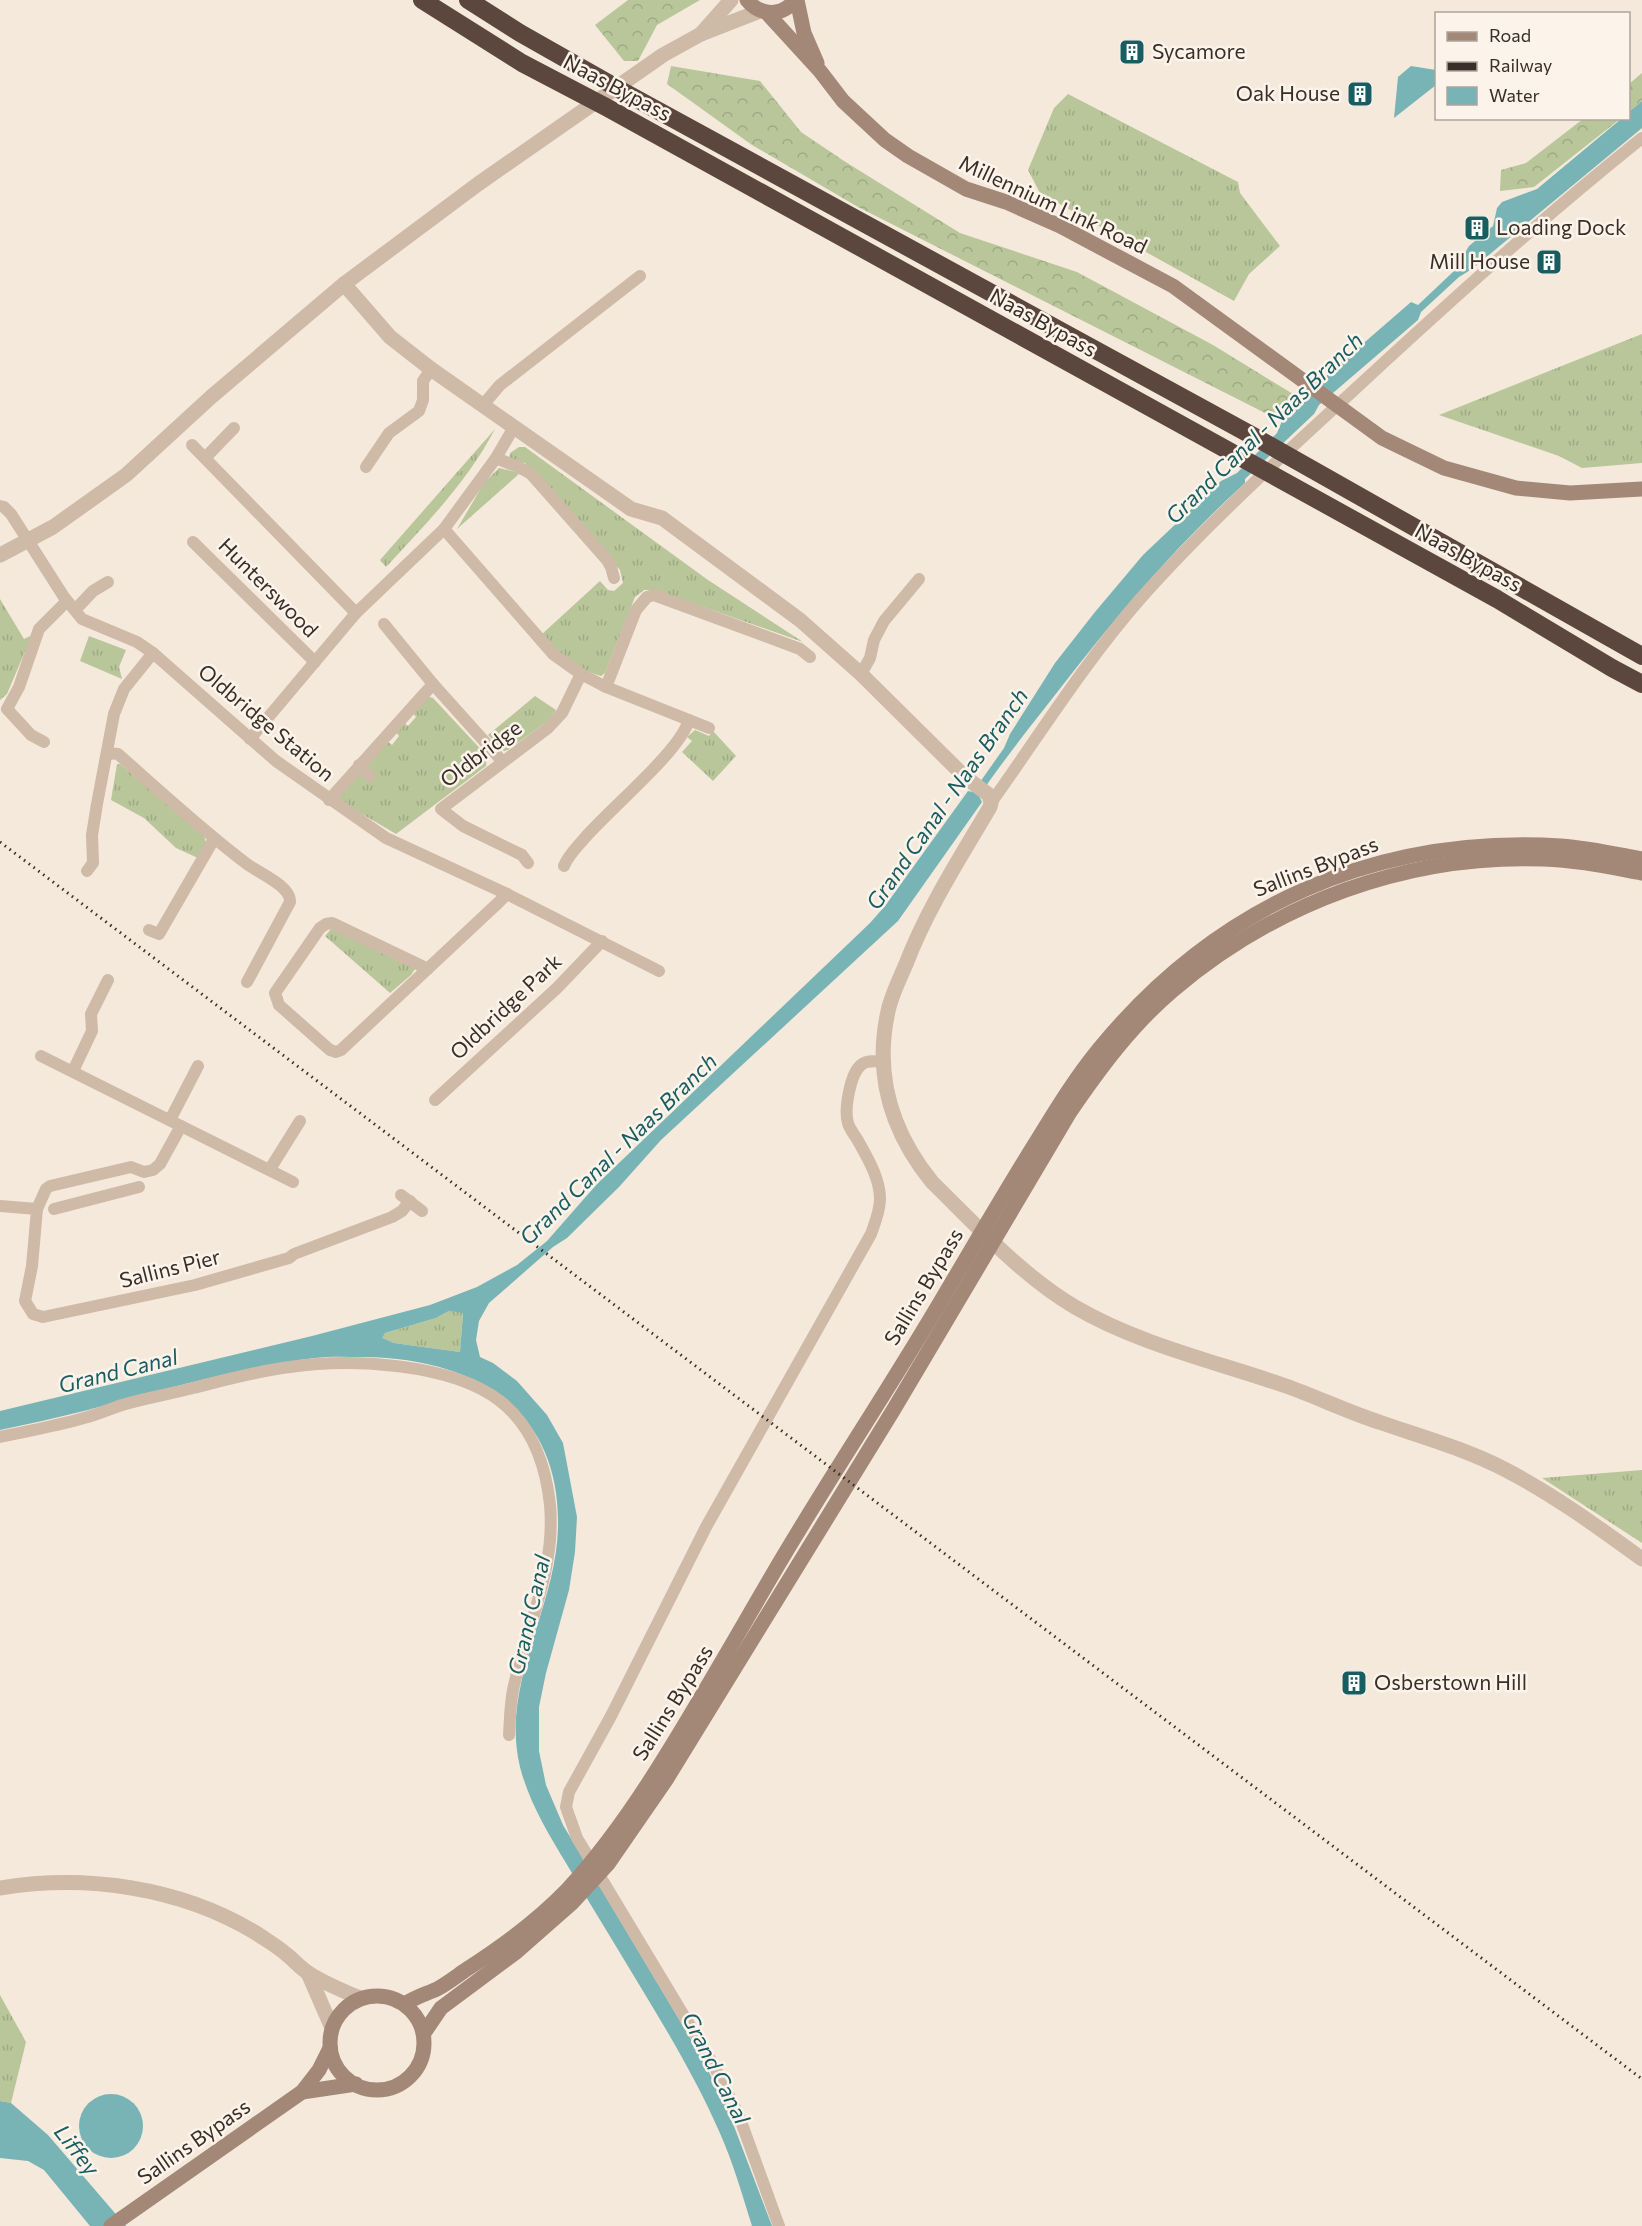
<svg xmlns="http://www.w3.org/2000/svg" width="1642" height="2226" viewBox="0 0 1642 2226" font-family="Commissioner,sans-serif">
  <defs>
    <pattern id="grass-tufts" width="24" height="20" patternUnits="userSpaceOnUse" patternTransform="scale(1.5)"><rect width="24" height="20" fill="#b8c69a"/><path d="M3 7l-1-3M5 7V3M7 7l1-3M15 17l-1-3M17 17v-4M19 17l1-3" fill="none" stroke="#9faa85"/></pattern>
    <pattern id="forest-crowns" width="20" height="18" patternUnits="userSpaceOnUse" patternTransform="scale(1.5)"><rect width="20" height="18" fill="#b8c69a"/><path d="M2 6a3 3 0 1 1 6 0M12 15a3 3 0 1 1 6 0" fill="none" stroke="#9faa85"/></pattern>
  </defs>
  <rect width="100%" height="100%" fill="#f5e9dc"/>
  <g fill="url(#grass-tufts)">
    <path d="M1068,94L1238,182L1240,193L1280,246L1249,274L1234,301L1040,193L1028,170L1054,108Z"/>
    <path d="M1642,334V463L1582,468L1559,456L1439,415Z"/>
    <path d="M495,429C468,481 426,524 386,567L380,560Z"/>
    <path d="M519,447H525L708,580L803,642L692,603L653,590H644L635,597L605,673L601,676C579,670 555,653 541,635L600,581L608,590L614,591L623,583L620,570L525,463L515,462L509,458L510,453Z"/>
    <path d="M499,468L520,473L457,529L484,483Z"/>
    <path d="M0,599L24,639L32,635L7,694L0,700Z"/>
    <path d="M89,636L126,650L119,667L122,679L80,661Z"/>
    <path d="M426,696L433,698L487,756L486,766L396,834L340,801L339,794L387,741L392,745L399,736L395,731L403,722L408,726L416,717L412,712Z"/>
    <path d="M535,696L556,710L549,720L508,750L504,751L488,735Z"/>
    <path d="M695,730L709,736L713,731L736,756L713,781L682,752L692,741L687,737Z"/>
    <path d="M117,764H120L204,836L206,843L198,858L176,848L144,818L111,800Z"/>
    <path d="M332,928L415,969L411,975L390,993L325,936Z"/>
    <path d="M449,1311L463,1312L460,1352L394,1343L381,1338L385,1333L436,1318Z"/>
    <path d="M1642,1470V1543L1542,1478Z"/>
    <path d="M0,1995L26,2042L11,2103L0,2101Z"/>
  </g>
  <g fill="url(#forest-crowns)">
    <path d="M628,0H700L657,25L638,61H624L595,25Z"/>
    <path d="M671,66L760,81L801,132L844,161L960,233L1077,272L1213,345L1293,394L1275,418L858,207L752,145L667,84Z"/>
    <path d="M1642,73V101L1629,112V84Z"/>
    <path d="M1583,119H1620L1534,187L1500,191L1501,170L1526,163Z"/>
  </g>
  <g fill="#78b4b6" fill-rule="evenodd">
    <path d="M1411,66L1436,70V85L1394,118L1398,77Z"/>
    <path d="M1642,101V128L1472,269L1459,277L1421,312L1418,320L1319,405L1314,414L1245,479V483C1177,545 1118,614 1062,686C1033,723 1005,758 979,796L982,802L898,921L661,1140L619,1187L567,1238L553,1247L489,1303L479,1321L476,1340L480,1357L493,1363L517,1381L547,1415L563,1443L577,1517L575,1552L569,1590L546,1673L539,1707V1751L546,1785L563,1825L692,2041L724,2100L772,2226H752C742,2194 733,2162 719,2131C690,2065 651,2005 614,1943C598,1917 582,1890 566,1863C548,1833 529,1802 520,1767C500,1684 556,1609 558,1528C561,1408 474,1359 365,1357C348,1357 331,1356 315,1358C236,1368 160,1391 84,1411C56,1418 28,1424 0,1430V1411L312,1336L430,1305L477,1287L517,1265L547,1241L597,1184L870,923L885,906L968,791L973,792L1004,748L1010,734L1055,663L1095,612L1143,555L1221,481L1237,473L1277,433L1282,421L1309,398L1328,374L1411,302L1418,305L1454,271L1469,246L1493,226L1497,208L1502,202L1537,189L1621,119L1628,118L1629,112ZM449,1311L463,1313L460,1352L394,1343L382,1338L385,1333L436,1318Z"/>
    <circle cx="111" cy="2126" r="32"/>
    <path d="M0,2101L11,2103L48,2135L126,2226H90L44,2170L28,2161L0,2158Z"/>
  </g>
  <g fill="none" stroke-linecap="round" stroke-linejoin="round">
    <g stroke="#cfb9a7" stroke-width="12">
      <path d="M483,405L500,385L640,276"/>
      <path d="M192,445L356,613"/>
      <path d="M205,458L234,428"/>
      <path d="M496,458C508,463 520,467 531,474L607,560L611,567L614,578"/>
      <path d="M366,467L389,433L419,411L423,400V381L431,369"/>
      <path d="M0,506L4,507L11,514L64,597L82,619L137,642L153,653L276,761L386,838L507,894L659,971"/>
      <path d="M444,529L553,654L581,674L606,687L709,728"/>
      <path d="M193,542L315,662"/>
      <path d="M75,610L93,591L108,582"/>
      <path d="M384,624L433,684L502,761"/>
      <path d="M861,674L870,658L874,640L884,621L919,579"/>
      <path d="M606,687L636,610L647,597L654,595L800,649L810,657"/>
      <path d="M250,739L356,613L444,529L496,458L514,427"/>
      <path d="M44,742L31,735L7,709L19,687L39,629L67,601"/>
      <path d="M107,753L118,754C160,791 202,830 247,864C259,873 291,886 290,902L247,982"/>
      <path d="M359,765L370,776"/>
      <path d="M329,800L433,684"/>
      <path d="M991,803C1040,734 1085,662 1141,598C1206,525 1280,458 1353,391C1447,304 1542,218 1642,138"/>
      <path d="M528,863L522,855L463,826L441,809L548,728L562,713L581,674"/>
      <path d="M564,866C568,856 576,848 583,840C608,810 679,753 689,720"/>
      <path d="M87,871L93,863L92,835L97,804L114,714L124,689L153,653"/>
      <path d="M149,930L159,934L214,839"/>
      <path d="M428,969L332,923L326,924L320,928L275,993L279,1005L330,1050L336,1052L341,1050L499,902L507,894"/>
      <path d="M73,1071L92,1031L91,1014L108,980"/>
      <path d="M435,1100L557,988L602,941"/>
      <path d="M170,1120L198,1066"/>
      <path d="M181,1126L293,1182"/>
      <path d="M270,1169L300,1121"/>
      <path d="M401,1195L422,1211"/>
      <path d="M0,1206L37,1209L32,1266L25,1301L33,1314L43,1317L195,1285L289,1258L294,1254L392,1217L402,1211L410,1201"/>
      <path d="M37,1209L46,1189L50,1186L131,1167L144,1172L153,1170L160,1164L181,1126L41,1056"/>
      <path d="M54,1209L139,1187"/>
      <path d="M0,1437C28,1431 56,1426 84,1418C97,1415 110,1409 122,1405C145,1398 170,1394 193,1388C225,1380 257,1371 290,1367C350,1358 451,1363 500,1401C532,1426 546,1466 550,1505C556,1571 526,1627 513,1690C510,1705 510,1720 509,1735"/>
      <path d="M779,2226L739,2116L713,2064L577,1838L566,1807L569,1792L611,1716L706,1527L871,1234C875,1223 880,1211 880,1199C880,1178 867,1157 857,1139C854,1134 849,1128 848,1123C844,1110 850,1074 861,1065C867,1060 875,1061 882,1062"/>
    </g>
    <g stroke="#cfb9a7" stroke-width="15">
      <path d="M701,34L731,0"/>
      <path d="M344,284L390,337L431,369L631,509L662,518L800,620L861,674L965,777L989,795L991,803L990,807C960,858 927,909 906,964C900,978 893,992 889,1007C873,1073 890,1130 932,1182C976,1225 1021,1275 1075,1307C1138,1344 1217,1362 1286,1386C1317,1397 1348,1412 1379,1422C1422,1437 1466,1449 1506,1470C1554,1495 1598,1527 1642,1559"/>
      <path d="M0,555L53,527L126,475L211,397L344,284L478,184L663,55L701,34L760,11"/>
      <path d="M0,1888C86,1874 180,1887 256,1933C266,1940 277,1946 286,1954C294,1960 301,1969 310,1974C326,1984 343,1991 360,1998"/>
      <path d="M308,1973L332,2028"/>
    </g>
    <g stroke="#a38777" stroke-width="15">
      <path d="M747,0C760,16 782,17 795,0"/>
      <path d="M797,0L804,33L817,63"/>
      <path d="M767,13L820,71L843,101L885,140L908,156L966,189L1006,202L1060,226L1173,286L1382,438L1444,468L1516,488L1570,493L1642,489"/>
      <circle cx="377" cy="2043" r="47"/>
      <path d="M405,2004C415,1997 426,1994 437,1989C448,1983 458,1975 467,1969C503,1946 537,1921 567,1890C606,1848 638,1801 668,1752C705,1692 739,1632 774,1572C829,1478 890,1388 945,1294C976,1242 1006,1190 1038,1139C1057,1108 1076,1077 1099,1049C1217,905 1376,835 1561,846C1589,848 1615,854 1642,859"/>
      <path d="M424,2033L441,2008L515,1953L573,1902L608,1864L666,1780L894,1409L1070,1112C1100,1068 1132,1025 1172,991C1275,903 1407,854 1543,859C1577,860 1609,867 1642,873"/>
      <path d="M302,2092L356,2084"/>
      <path d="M111,2226L302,2092L319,2070L330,2048"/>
    </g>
    <g stroke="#5c473e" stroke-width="18">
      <path d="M422,0L522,63L606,107L1497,599L1612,668L1642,684"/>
      <path d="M468,0L520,33L624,92L1253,436L1642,656"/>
    </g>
    <path stroke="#3a2e28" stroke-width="3" stroke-dasharray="1.5 4.5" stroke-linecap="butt" d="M0,842L1642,2079"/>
  </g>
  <defs>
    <g id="building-square" transform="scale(1.35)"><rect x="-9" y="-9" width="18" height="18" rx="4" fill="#185d61" stroke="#fcf3ea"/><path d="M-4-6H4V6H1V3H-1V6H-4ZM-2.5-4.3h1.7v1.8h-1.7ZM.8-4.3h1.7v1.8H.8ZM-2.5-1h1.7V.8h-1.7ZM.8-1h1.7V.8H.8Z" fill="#fff"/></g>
  </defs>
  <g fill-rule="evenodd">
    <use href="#building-square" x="1132" y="52"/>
    <use href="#building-square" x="1360" y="94"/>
    <use href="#building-square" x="1477" y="228"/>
    <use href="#building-square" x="1549" y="262"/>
    <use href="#building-square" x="1354" y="1683"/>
  </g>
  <g text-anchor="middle" stroke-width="5" stroke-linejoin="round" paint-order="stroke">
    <g font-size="21" fill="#3a2e28" stroke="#fcf3ea" text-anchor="start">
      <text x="1152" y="59">Sycamore</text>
      <text x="1340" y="101" text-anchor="end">Oak House</text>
      <text x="1496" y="235">Loading Dock</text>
      <text x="1530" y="269" text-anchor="end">Mill House</text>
      <text x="1374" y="1690">Osberstown Hill</text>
    </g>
    <g font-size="21" fill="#3a2e28" stroke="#fcf3ea">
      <text transform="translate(617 88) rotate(28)" y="7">Naas Bypass</text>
      <text transform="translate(1053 205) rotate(25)" y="7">Millennium Link Road</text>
      <text transform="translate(1043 323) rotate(29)" y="7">Naas Bypass</text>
      <text transform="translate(1468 558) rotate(29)" y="7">Naas Bypass</text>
      <text transform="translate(268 588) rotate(45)" y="7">Hunterswood</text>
      <text transform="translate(266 723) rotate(40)" y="7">Oldbridge Station</text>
      <text transform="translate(481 754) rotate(-37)" y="7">Oldbridge</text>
      <text transform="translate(1316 867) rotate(-21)" y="7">Sallins Bypass</text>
      <text transform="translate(506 1007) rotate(-43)" y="7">Oldbridge Park</text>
      <text transform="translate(170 1269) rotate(-14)" y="7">Sallins Pier</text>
      <text transform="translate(924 1287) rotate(-59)" y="7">Sallins Bypass</text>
      <text transform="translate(673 1703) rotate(-58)" y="7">Sallins Bypass</text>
      <text transform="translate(194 2142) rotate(-35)" y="7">Sallins Bypass</text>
    </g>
    <g font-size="22" font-style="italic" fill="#185d61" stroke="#fcf3ea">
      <text transform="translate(1264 428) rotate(-44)" y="8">Grand Canal - Naas Branch</text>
      <text transform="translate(947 799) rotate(-55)" y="8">Grand Canal - Naas Branch</text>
      <text transform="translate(618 1149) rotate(-44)" y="8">Grand Canal - Naas Branch</text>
      <text transform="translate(118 1371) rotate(-14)" y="8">Grand Canal</text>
      <text transform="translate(529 1615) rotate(-77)" y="8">Grand Canal</text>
      <text transform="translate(716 2068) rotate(63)" y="8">Grand Canal</text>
      <text transform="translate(77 2150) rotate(52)" y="8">Liffey</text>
    </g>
  </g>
  <rect x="1435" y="12" width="195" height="108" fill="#fcf3ea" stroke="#aea49c" stroke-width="1.5"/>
  <rect x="1447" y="32" width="30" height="9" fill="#a38777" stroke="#aea49c" stroke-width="1.5"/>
  <text x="1489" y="42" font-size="18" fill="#3a2e28">Road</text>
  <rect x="1447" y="62" width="30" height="9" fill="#3a2e28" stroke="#aea49c" stroke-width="1.5"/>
  <text x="1489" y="72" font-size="18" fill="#3a2e28">Railway</text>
  <rect x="1447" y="87" width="30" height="18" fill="#78b4b6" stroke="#aea49c" stroke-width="1.5"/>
  <text x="1489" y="102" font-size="18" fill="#3a2e28">Water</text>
</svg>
